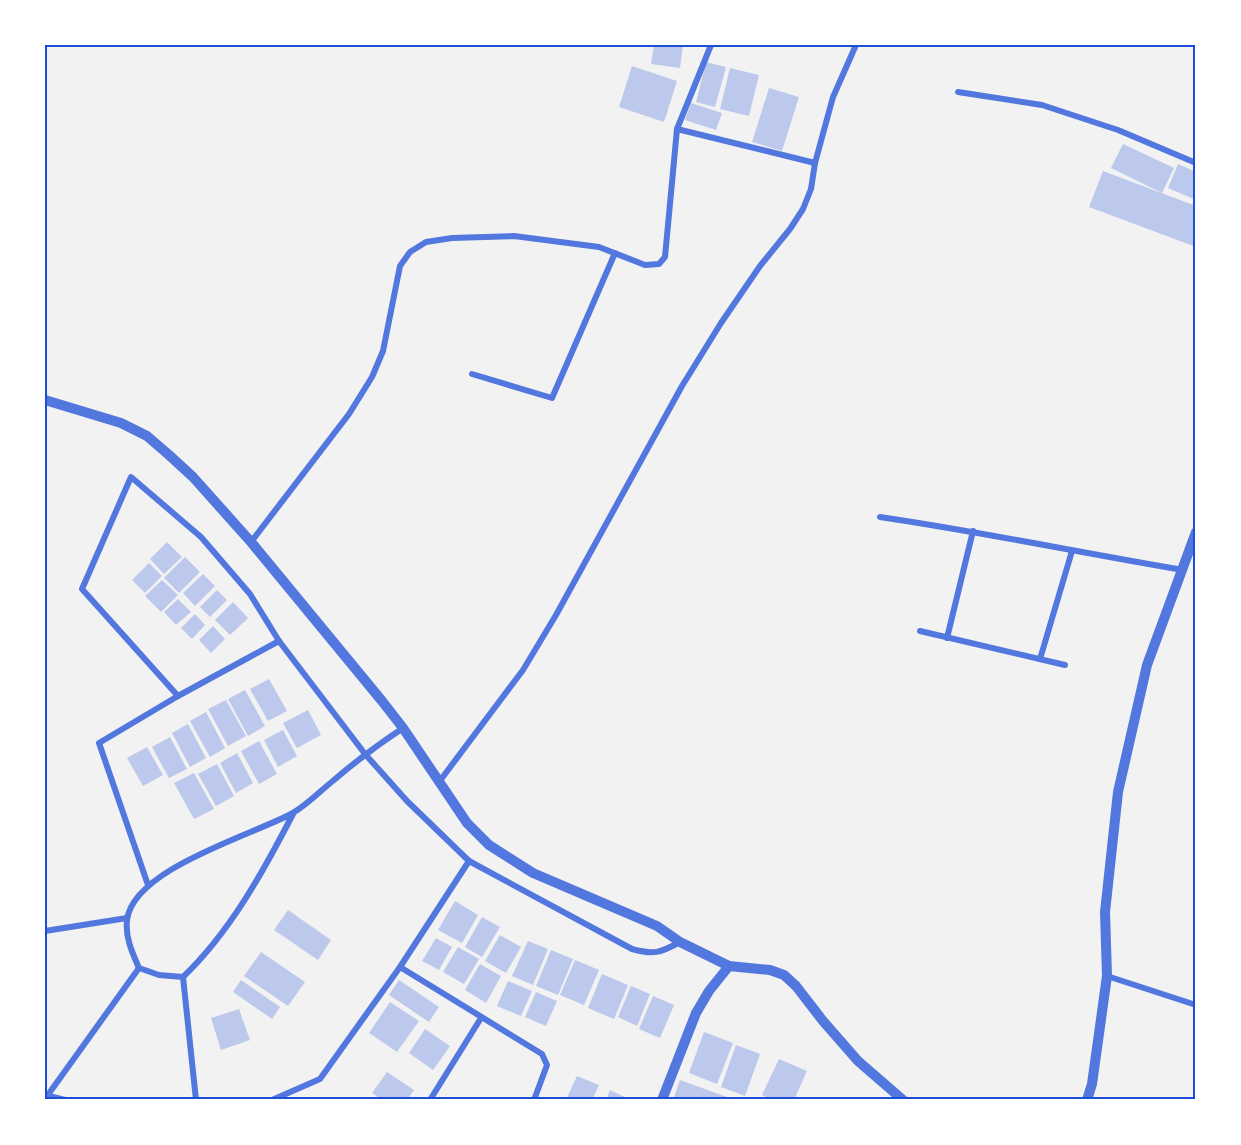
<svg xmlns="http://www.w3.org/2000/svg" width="1241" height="1145" viewBox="0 0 1241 1145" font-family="'Fira Sans',sans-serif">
  <rect width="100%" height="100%" fill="#f2f2f2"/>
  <g fill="#bdc9ec">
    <path d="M654,45H683L680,68L651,64Z"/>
    <path d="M706,62L726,67L715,107L696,102Z"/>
    <path d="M632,66L677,81L664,122L619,107Z"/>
    <path d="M730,68L759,75L749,116L720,109Z"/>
    <path d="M769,88L799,97L782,151L752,142Z"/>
    <path d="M691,103L722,113L716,130L685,120Z"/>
    <path d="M1123,144L1174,168L1162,193L1111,168Z"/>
    <path d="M1178,164L1196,172V200L1168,188Z"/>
    <path d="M1103,171L1196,206V247L1089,207Z"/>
    <path d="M167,542L182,557L164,574L150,559Z"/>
    <path d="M185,557L200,572L179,593L164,578Z"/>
    <path d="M149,563L162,576L145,593L132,580Z"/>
    <path d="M203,574L215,586L195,606L183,593Z"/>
    <path d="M162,580L178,595L161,612L145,596Z"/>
    <path d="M217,590L227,600L210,617L200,607Z"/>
    <path d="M178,599L191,612L176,625L164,612Z"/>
    <path d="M233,602L248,618L230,635L215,620Z"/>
    <path d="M195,614L205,625L192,639L181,628Z"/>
    <path d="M213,626L225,639L211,653L199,640Z"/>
    <path d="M269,679L287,711L268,721L250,689Z"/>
    <path d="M245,690L265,726L248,736L228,699Z"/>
    <path d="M226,700L246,736L228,746L208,709Z"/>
    <path d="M308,710L321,735L297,748L283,723Z"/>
    <path d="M206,712L225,748L210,757L190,721Z"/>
    <path d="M188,724L206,758L190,767L172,733Z"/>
    <path d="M283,730L297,756L278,767L264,740Z"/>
    <path d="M170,737L187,769L169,778L152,747Z"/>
    <path d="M259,741L277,774L259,784L241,751Z"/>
    <path d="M147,747L163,775L143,786L127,758Z"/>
    <path d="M237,753L253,783L236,793L220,763Z"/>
    <path d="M217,764L234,796L216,806L198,774Z"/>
    <path d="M194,773L214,809L194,819L174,783Z"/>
    <path d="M455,901L478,915L462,943L438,930Z"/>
    <path d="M288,910L331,940L318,960L274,930Z"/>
    <path d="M482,917L500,927L482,957L465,947Z"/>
    <path d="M500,935L521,947L506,973L485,961Z"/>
    <path d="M436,938L452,947L439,970L422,961Z"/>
    <path d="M528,941L548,949L533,985L512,976Z"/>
    <path d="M458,947L479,959L464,984L443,972Z"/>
    <path d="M551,950L573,959L558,995L536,986Z"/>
    <path d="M261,952L305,982L288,1006L244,976Z"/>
    <path d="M575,960L599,970L584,1005L560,995Z"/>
    <path d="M480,964L501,976L486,1003L465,990Z"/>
    <path d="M602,974L628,985L614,1019L588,1008Z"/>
    <path d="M241,980L280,1007L272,1019L233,992Z"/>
    <path d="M399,980L439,1007L429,1022L389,995Z"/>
    <path d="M508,981L532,991L521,1016L497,1006Z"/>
    <path d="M631,986L650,994L637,1026L618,1017Z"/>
    <path d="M536,992L557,1001L546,1026L525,1017Z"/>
    <path d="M653,996L674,1005L660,1038L639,1029Z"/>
    <path d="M390,1002L419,1021L397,1052L369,1033Z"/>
    <path d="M239,1009L250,1040L221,1050L211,1018Z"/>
    <path d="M425,1029L450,1046L433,1070L409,1053Z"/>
    <path d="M704,1032L733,1043L717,1084L689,1073Z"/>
    <path d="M736,1045L760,1054L745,1096L721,1087Z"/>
    <path d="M779,1059L807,1071L794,1100H772L762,1095Z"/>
    <path d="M387,1072L414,1090L407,1100H382L372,1093Z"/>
    <path d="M577,1076L599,1085L592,1100H566Z"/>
    <path d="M680,1080L727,1097L726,1100H673Z"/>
    <path d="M610,1090L631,1100H606Z"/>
  </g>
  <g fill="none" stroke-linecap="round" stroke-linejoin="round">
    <g stroke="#5277de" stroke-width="6">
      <path d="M958,92L1042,105L1118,130L1196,163"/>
      <path d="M677,129L711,45"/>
      <path d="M472,374L552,398L615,253"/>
      <path d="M880,517C982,532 1082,553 1183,570"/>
      <path d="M251,542L349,414L372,377L383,351L400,266L410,252L426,242L452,238L514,236L599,247L645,265L659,264L665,257L677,129L815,163L833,97L856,45"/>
      <path d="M920,631L1065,665"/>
      <path d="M947,638L973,531"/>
      <path d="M1040,659L1072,551"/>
      <path d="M178,696L82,589L131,477L201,537L250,594L279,641L365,754L407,801L469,861L632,949C654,955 660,953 680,942"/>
      <path d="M439,782L523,670L556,615L682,386L721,323L760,266L790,229L803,209L811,189L815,163"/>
      <path d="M293,814C263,872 230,932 183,977L159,975L139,968C132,952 125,937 127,920C133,869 252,835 291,814C306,806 320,791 334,780C356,761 379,744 403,728"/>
      <path d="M148,885L99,743L178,696L279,641"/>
      <path d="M45,931L127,918"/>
      <path d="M400,967L542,1054L547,1065L534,1100"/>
      <path d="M1107,976L1196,1005"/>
      <path d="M183,977L196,1100"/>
      <path d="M45,1095L65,1100"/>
      <path d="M45,1099L139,968"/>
      <path d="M272,1100L320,1079L400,967L469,861"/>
      <path d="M430,1100L481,1018"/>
    </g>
    <g stroke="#5277de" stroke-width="10">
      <path d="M45,400L121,423L147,436L169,455L193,477L251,542L382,701L403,728L467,823L489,845L533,873L657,926L680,942L729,966L770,970L784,975L796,986L823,1021L858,1061L903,1100"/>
      <path d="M662,1100L696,1013L709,991L729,966"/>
      <path d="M1087,1100L1092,1084L1107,976L1105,912L1118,792L1147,665L1196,532"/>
    </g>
  </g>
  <rect width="1241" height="1145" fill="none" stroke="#ffffff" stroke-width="93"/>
  <rect x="46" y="46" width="1148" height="1052" fill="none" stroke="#1d4ed8" stroke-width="2"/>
</svg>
